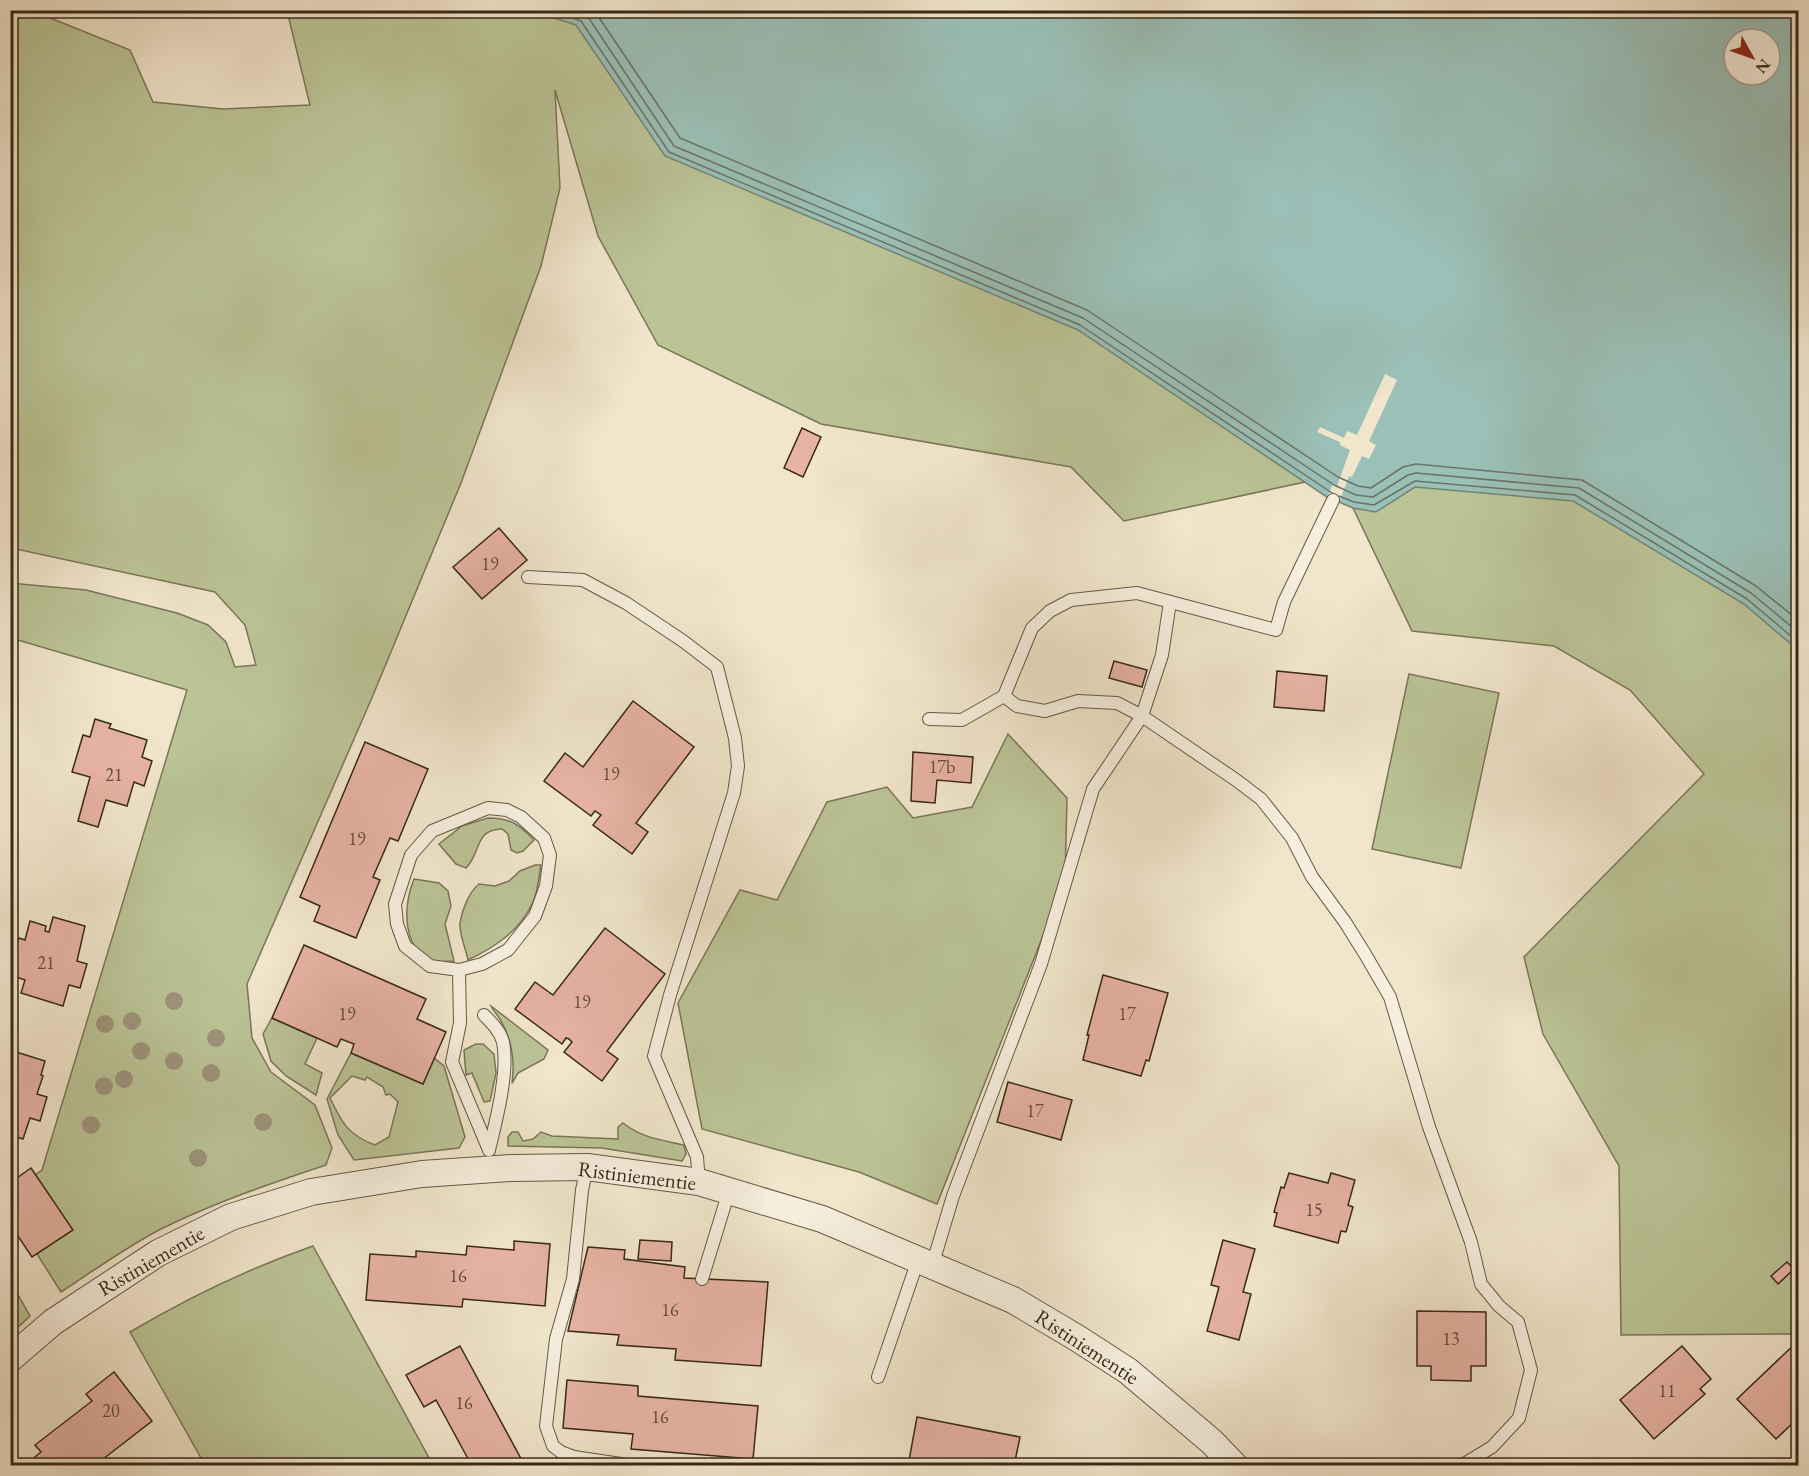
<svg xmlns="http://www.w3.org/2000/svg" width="1809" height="1476" viewBox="0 0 1809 1476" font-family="'EB Garamond',serif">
  <rect width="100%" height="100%" fill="#f1e6cc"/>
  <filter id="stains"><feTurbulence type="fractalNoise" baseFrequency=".00333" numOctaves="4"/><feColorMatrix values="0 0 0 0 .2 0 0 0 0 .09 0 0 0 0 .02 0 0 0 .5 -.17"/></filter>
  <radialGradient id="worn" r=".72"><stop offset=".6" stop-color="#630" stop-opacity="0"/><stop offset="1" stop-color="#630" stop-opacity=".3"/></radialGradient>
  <g fill="#bbc497" stroke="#7a7658" stroke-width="1.5" fill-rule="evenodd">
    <path d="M532,10L576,24L699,11L1305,482L1124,521L1071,467L821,424L658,345L598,236L555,90L560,188L541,266L461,483L371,700L247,984L252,1038L271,1072L315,1105L332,1148L326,1165C269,1184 213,1203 159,1230C125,1248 93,1271 61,1292L37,1254L72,1230L35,1175L42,1170L187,690L11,638L10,583L86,590L177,613L208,625L226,642L235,667L256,665L245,625L215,592L11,548V11H231L222,17L43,15L130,50L153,102L223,109L310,105L287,11Z"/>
    <path d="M1385,431L1798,566V1334L1621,1335L1619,1166L1543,1034L1524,957L1704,774L1630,690L1554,646L1412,631L1353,508L1376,511Z"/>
    <path d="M1409,674L1499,693L1461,868L1372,849Z"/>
    <path d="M1008,734L1067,798L1065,880L937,1204L859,1172L702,1129L678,1003L740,890L777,900L827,802L887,787L913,818L972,807Z"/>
    <path d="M488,818C510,818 519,824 534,840L523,851L517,853L511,850L508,834L502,829C474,829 481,854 466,868L456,864L439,844L462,826Z"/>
    <path d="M535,865H541C539,876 538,891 533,902C520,931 495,947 468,960C466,949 459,934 460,923C462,910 469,892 479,884L495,886L509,881L520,871Z"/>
    <path d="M414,879L439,883L448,891L451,906L445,924L454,961C448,961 440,962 435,961C401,951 403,905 414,879Z"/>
    <path d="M491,1006L548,1050L544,1059L518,1073L512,1083C515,1061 512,1040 501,1021C498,1015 493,1011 491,1006Z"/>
    <path d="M272,1018L317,1038L305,1064L322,1073L316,1095L286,1076L271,1061L263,1034Z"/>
    <path d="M476,1044H483L494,1054L496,1073L490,1101L484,1102L472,1073L466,1075L464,1050Z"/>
    <path d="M351,1053L423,1084L434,1058L444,1066L465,1137L459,1148L354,1160L338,1135L327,1099ZM352,1076L365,1080L367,1077L383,1087L386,1095L390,1094L398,1102L389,1137L375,1145C348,1135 342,1123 330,1098Z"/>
    <path d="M623,1123C642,1138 661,1140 684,1145L686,1154L682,1161L602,1148L508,1146V1137L512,1132H518L523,1141L533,1139L541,1132L552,1136L618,1139V1127Z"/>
    <path d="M313,1246L433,1465H205L130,1332C191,1296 247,1269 313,1246Z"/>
    <path d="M12,1284L30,1316L11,1334L10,1286Z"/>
  </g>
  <g fill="#9bc0b7" stroke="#738477" stroke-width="1.5" fill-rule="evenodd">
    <path d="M10,11L11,10L231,11L222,17L41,15L11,19Z"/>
    <path d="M532,11H1798V650L1744,604L1573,501L1415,487L1376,512L1353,508L1327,497L1078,330L665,156L576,25ZM1734,39H1770V75H1734Z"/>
  </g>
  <path fill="#f1e6cc" d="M1385,374L1397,380L1369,441L1376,445L1369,459L1362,456L1352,477L1349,476L1339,503L1327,497L1333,484L1337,486L1350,450L1340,445V442L1317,432L1320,427L1344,438L1347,431L1357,435Z"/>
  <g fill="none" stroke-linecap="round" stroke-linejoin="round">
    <g stroke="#6a7468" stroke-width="1.5">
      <path d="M552,10L581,21L669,152L1080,325L1332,493"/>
      <path d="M577,10L588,17L674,146L1083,318L1334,485L1356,495L1373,497L1408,475L1416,473L1579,488L1751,593L1798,632"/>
      <path d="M594,10L680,138L1087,310L1338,477L1358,486L1371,488L1403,467L1416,464L1582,480L1756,586L1798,620"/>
      <path d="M1339,496L1354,502L1374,505L1415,481L1575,495L1747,599L1798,642"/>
    </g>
  </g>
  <g fill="#e7b3a4" stroke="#382918" stroke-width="1.5">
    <path d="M802,428L821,437L803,477L784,468Z"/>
    <path d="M499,528L527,560L482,599L453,567Z"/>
    <path d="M1114,661L1147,670L1142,687L1109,678Z"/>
    <path d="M1277,671L1327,676L1324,711L1274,707Z"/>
    <path d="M633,701L694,747L636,823L648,832L632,854L593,825L601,815L595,811L591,816L544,781L565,753L583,767Z"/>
    <path d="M95,719L111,724L109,728L147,740L142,757L152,761L144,786L134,782L127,806L106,800L98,827L78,821L90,777L72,772L83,735L90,737Z"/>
    <path d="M365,742L428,769L398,841L390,838L373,877L380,880L356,938L314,921L320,906L300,897Z"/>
    <path d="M913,752L973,757L971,783L937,780L935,803L911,801Z"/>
    <path d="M53,917L85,926L77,961L87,964L80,988L69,985L63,1006L21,993L25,980L10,975V964L19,938L25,940L30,921L46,926L45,931L49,932Z"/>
    <path d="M605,928L665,974L607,1051L618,1059L602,1081L564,1052L572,1042L569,1039L566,1038L562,1044L515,1009L535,982L553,995Z"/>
    <path d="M304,945L426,999L417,1019L446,1032L423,1084L351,1053L354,1044L341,1039L337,1047L272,1018Z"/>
    <path d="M1103,975L1168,993L1149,1061L1146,1060L1141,1076L1083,1060L1089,1035H1087Z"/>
    <path d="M13,1051L45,1061L41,1075L43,1076L37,1094L47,1097L40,1121L30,1118L23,1139L10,1135V1059Z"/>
    <path d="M1008,1082L1072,1100L1061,1140L997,1122Z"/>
    <path d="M31,1168L73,1230L32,1257L14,1230L10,1233V1183Z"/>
    <path d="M1289,1173L1328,1183L1331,1173L1355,1180L1348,1205L1353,1207L1346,1232L1341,1231L1338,1243L1274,1226L1277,1213L1274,1212L1281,1187L1284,1188Z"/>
    <path d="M640,1240L672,1242L671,1261L638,1259Z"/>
    <path d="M1223,1240L1255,1249L1243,1292L1251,1294L1239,1340L1207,1331L1219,1287L1211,1285Z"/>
    <path d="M514,1241L550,1244L545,1306L463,1299L462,1307L366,1300L370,1254L416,1257V1251L466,1255L467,1246L514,1250Z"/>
    <path d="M588,1247L625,1250L624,1259L685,1267L684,1278L768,1282L761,1366L675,1360L676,1349L617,1345L619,1335L568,1331Z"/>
    <path d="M1787,1262L1794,1269L1778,1284L1771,1276Z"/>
    <path d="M1417,1311L1486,1312V1366H1471V1381L1431,1380V1366H1417Z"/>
    <path d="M1798,1341V1418L1776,1439L1737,1399Z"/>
    <path d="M460,1346L525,1466H472L436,1400L424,1407L406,1375Z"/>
    <path d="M1682,1346L1711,1379L1700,1389L1705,1394L1654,1439L1620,1400Z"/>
    <path d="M114,1372L152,1421L94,1466H24L41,1452L35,1445L92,1401L86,1394Z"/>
    <path d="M567,1380L638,1386V1396L758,1406L753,1459L631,1449L633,1434L563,1428Z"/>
    <path d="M917,1417L1020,1437L1014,1466H908Z"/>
  </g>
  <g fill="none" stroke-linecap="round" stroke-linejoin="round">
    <g stroke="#665845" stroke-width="14">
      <g id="service">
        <path d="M528,577L583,580L626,603L683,641L717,667L735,738L738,766L734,793L670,995L654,1056L697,1157L699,1182"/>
        <path d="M1004,696L1017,706L1045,711L1078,701L1117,703L1142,716L1236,780L1261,799L1292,838L1312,877L1345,922L1365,954L1390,997L1429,1127L1471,1242L1481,1284L1499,1306L1518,1322L1531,1370L1519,1418L1492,1447L1461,1466"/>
        <path d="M929,719L962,720L1004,696L1032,628L1050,611L1071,600L1137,593L1276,630L1284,602L1333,500"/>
        <path d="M488,808L507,810L521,817L544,838L550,855L546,886L535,916L508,950L482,964L459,970L430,966L405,946L397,924L395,904L411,855L432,831Z"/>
        <path d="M459,970L460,1023L452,1062L489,1150"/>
        <path d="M484,1015C492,1023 500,1031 503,1042C509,1072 496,1121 489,1150"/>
        <path d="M587,1167L582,1190L573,1279L556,1339L546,1426L553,1446L561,1452L574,1457L634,1466"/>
        <path d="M932,1266L953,1196L1041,964L1093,789L1142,716L1162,655L1170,602"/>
        <path d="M702,1279L729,1191"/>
        <path d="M878,1377L918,1260"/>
      </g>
    </g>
    <g stroke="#665845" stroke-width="28">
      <path id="minor" d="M10,1359L53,1322L158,1253L231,1217L311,1192L422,1174L511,1168L587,1167L699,1182L822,1219L1013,1300L1077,1338L1128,1371L1212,1442L1235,1466"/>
    </g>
    <use href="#service" stroke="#f6efde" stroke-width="12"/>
    <use href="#minor" stroke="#f6efde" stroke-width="26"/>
  </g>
  <g fill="#9d947b">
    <circle cx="174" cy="1001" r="9"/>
    <circle cx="132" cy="1021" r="9"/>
    <circle cx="105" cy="1024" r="9"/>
    <circle cx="216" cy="1038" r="9"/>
    <circle cx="141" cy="1051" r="9"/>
    <circle cx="174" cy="1061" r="9"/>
    <circle cx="211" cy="1073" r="9"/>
    <circle cx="124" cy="1079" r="9"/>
    <circle cx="104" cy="1086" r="9"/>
    <circle cx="263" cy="1122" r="9"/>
    <circle cx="91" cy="1125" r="9"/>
    <circle cx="198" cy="1158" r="9"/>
  </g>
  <g text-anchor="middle" stroke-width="5" stroke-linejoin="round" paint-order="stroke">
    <g font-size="18" fill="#644c3b">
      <text x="490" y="570">19</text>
      <text x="942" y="773">17b</text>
      <text x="611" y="780">19</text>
      <text x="114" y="781">21</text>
      <text x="357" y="845">19</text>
      <text x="46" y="969">21</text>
      <text x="582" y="1008">19</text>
      <text x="347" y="1020">19</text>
      <text x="1127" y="1020">17</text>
      <text x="1035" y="1117">17</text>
      <text x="1314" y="1216">15</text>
      <text x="458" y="1282">16</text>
      <text x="670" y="1316">16</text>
      <text x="1451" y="1345">13</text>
      <text x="1667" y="1397">11</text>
      <text x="464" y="1409">16</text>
      <text x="111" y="1417">20</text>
      <text x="660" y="1423">16</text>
    </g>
    <g font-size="21" fill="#382918" stroke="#f6efde">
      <text transform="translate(637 1176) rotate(7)" y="7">Ristiniementie</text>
      <text transform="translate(151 1261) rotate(-30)" y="7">Ristiniementie</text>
      <text transform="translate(1087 1347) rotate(33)" y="7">Ristiniementie</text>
    </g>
  </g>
  <rect width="1809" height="1476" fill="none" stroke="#f1e6cc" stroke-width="36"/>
  <rect x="12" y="12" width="1785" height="1452" fill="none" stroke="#382918" stroke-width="3"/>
  <rect x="18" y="18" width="1773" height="1440" fill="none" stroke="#382918" stroke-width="1.5"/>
  <g transform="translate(1752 57) rotate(130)"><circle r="28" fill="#f6efde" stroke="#aaa08f" stroke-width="1.5"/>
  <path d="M0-4.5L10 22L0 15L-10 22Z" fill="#8f2418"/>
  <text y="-9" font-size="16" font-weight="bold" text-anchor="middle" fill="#382918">N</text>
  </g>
  <rect width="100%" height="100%" filter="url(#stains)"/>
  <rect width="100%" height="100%" fill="url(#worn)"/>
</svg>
